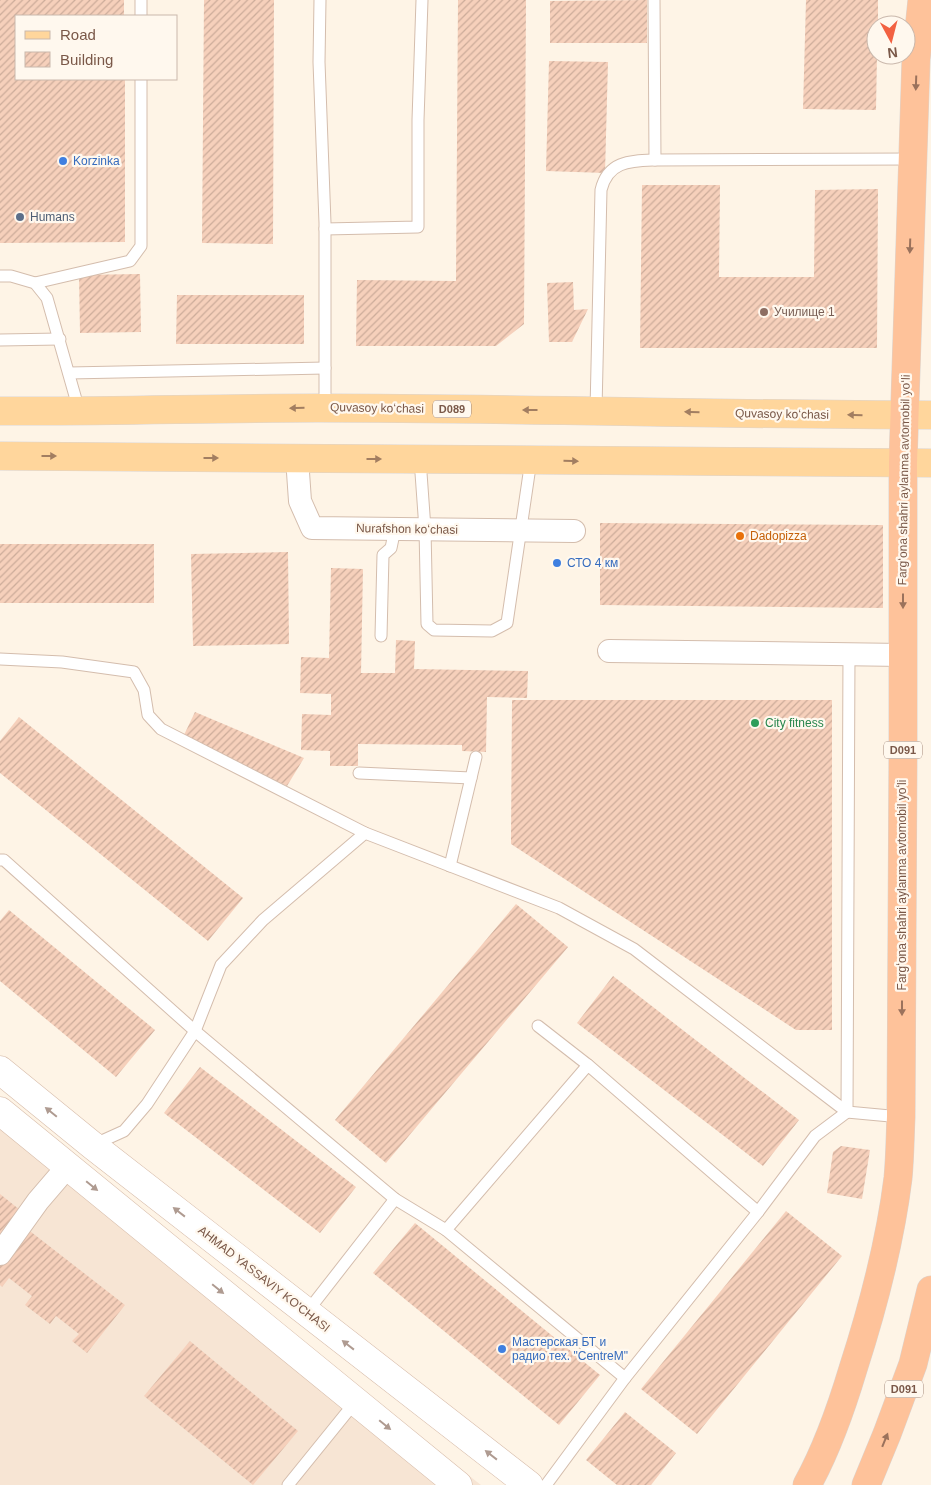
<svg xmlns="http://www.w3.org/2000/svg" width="931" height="1485" viewBox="0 0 931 1485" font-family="Arial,sans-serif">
  <defs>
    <pattern id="building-hatch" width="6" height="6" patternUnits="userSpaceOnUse" patternTransform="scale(1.25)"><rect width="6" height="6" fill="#f6d0bb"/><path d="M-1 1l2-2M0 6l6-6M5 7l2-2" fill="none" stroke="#ccac9a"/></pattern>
  </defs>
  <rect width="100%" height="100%" fill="#fef4e6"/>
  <path fill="#f7e5d4" d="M0,1110L481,1485H0Z"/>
  <g fill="url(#building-hatch)">
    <path d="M0,0H124V16H16V79H125V242L0,243Z"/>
    <path d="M204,0H274L273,244L202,243Z"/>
    <path d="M458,0H526L524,324L496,346H356L357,280L456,281Z"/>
    <path d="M647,0V43H550V1Z"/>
    <path d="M806,0H878V25H876L877,55L876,110L803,109Z"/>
    <path d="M549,61L608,62L605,173L546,171Z"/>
    <path d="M642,185H720L719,277H814L815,190L878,189L877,348H640Z"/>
    <path d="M140,274L141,332L80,333L79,275Z"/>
    <path d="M573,282L574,310L588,309L572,342H549L547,283Z"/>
    <path d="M177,295H304V344H176Z"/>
    <path d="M600,523L883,525V608L600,605Z"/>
    <rect x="0" y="544" width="154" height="59"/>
    <path d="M288,552L289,644L193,646L191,554Z"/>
    <path d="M331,568L363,569L361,673H395L396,640L415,641L414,669L528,671L527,698L487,697L486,752L462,751V745L358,744V766H330V751L301,750L302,714L331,715V694L300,693L301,657L329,658Z"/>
    <path d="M512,700H832V1030H796L511,844Z"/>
    <path d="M195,712L304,758L287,786L184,735Z"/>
    <path d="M19,717L243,898L208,941L0,773V741Z"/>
    <path d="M516,904L568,947L386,1163L335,1120Z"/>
    <path d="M9,910L155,1030L116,1077L0,981V921Z"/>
    <path d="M613,976L799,1120L763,1166L577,1023Z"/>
    <path d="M200,1067L356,1187L320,1233L164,1113Z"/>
    <path d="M841,1146L870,1150L862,1199L827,1193L833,1152Z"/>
    <path d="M0,1194L20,1210L0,1234Z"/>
    <path d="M786,1211L842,1256L697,1434L641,1389Z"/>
    <path d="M415,1223L600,1375L559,1425L373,1273Z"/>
    <path d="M26,1228L125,1305L87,1353L72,1341L79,1334L56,1316L50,1324L25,1305L32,1296L9,1278L2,1287L0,1285V1260Z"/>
    <path d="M190,1341L298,1431L253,1485L144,1396Z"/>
    <path d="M625,1412L676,1453L651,1485H617L586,1460Z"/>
  </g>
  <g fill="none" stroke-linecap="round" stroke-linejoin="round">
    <g stroke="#d4bdad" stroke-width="13">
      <g id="service">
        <path d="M320,0L319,62L325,223V408"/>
        <path d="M654,0L655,160"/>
        <path d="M141,16V0"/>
        <path d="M325,229L418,227V120L422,0"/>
        <path d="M0,276H11L35,283L47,298L79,410"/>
        <path d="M35,283L130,261L141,246V79"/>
        <path d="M0,340L60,339"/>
        <path d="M69,373L325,368"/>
        <path d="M596,410L601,190C608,161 630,161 655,160L914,159"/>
        <path d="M420,459L425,529L427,624L434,630L492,631L507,623L531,460"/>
        <path d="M381,636L383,555L391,548L395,529"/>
        <path d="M0,659L62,662L134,672L144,690L148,715L161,729L365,833L559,908L634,949L847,1112L901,1117"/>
        <path d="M359,773L471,778"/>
        <path d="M0,860H4L195,1031L395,1199L446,1230"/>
        <path d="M450,866L476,757"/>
        <path d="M538,1026L588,1065"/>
        <path d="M93,1145L124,1131L147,1104L195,1031L221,965L263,920L365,833"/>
        <path d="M307,1312L395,1199"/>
        <path d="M625,1378L758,1212"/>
        <path d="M288,1485L356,1401"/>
        <path d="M546,1485L625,1378L446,1230L588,1065L758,1212L815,1136L847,1112L849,654"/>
      </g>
    </g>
    <g stroke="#d4bdad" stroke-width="24">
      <g id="minor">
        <path d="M297,458L300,501L312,528L574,531"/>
        <path d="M609,651L903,655"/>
        <path d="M0,1254L38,1201L68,1166"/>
      </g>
    </g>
    <g stroke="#d7bcaa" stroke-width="29">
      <g id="secondary">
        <path d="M0,1070L92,1145L529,1485"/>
        <path d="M0,1111L458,1485"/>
      </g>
    </g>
    <g stroke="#dcd4cf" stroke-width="29">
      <g id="primary">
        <path d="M0,411C106,412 212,408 318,408C522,408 727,415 931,415"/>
        <path d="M0,456L931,463"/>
      </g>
    </g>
    <g stroke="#dcd4cf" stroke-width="29">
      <g id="trunk">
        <path d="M807,1485C827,1449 841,1409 853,1369C873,1307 890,1243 898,1178C900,1158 900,1137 901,1117L903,751V463L916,59L922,0"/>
        <path d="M866,1485L887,1434L913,1364L931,1290"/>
      </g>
    </g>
    <use href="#service" stroke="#fff" stroke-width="11"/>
    <use href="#minor" stroke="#fff" stroke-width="22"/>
    <use href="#secondary" stroke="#fff" stroke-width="28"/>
    <use href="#primary" stroke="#ffd69c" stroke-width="28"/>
    <use href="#trunk" stroke="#fec29a" stroke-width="28"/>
  </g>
  <defs><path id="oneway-solid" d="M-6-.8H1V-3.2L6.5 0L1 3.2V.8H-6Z" transform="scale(1.25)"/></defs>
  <g fill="#9b725c">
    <use href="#oneway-solid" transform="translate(916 83) rotate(92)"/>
    <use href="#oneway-solid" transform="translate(910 246) rotate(92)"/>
    <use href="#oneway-solid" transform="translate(903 601) rotate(90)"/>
    <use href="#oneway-solid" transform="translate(902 1008) rotate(90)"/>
    <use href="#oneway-solid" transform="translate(885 1440) rotate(-68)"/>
  </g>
  <g fill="#a27e61">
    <use href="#oneway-solid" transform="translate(297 408) rotate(179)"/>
    <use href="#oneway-solid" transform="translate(530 410) rotate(-180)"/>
    <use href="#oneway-solid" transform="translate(692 412) rotate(-179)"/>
    <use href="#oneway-solid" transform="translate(855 415) rotate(-179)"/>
    <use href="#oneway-solid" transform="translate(49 456)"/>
    <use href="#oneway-solid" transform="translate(211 458)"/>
    <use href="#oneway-solid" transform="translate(374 459)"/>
    <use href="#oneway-solid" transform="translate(571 461) rotate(1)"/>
  </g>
  <g fill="#af9b91">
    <use href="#oneway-solid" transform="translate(51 1112) rotate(-141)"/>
    <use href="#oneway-solid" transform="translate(92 1186) rotate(39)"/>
    <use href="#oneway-solid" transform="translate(179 1212) rotate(-142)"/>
    <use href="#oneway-solid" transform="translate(218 1289) rotate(39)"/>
    <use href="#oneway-solid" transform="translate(348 1345) rotate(-142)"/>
    <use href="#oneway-solid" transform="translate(385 1425) rotate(39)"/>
    <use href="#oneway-solid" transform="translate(491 1455) rotate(-142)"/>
  </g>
  <g fill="#3f7fe0" stroke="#fff8ee" stroke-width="2">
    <circle cx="63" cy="161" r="5"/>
    <circle cx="557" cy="563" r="5"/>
    <circle cx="502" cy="1349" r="5"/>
  </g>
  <circle fill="#5c6f8a" stroke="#fff8ee" stroke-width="2" cx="20" cy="217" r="5"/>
  <circle fill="#8d6e63" stroke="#fff8ee" stroke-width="2" cx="764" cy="312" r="5"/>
  <circle fill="#e8710a" stroke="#fff8ee" stroke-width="2" cx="740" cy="536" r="5"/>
  <circle fill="#2e9e5b" stroke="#fff8ee" stroke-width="2" cx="755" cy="723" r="5"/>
  <g text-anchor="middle" stroke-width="4.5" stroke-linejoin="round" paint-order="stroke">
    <g fill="#fff8ee" stroke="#a2887a" stroke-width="1">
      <rect x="433" y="400.5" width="38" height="17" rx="4"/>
      <rect x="884" y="741.5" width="38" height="17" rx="4"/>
      <rect x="885" y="1380.5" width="38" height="17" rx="4"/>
    </g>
    <g font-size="11" font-weight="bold" fill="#7a5848">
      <text x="452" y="413">D089</text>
      <text x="903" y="754">D091</text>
      <text x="904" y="1393">D091</text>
    </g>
    <g font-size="12" fill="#366cbe" stroke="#fff8ee" text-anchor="start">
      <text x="73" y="165">Korzinka</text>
      <text x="567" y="567">СТО 4 км</text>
      <text x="512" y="1346">Мастерская БТ и<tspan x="512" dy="14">радио тех. "CentreM"</tspan></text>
    </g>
    <g font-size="12" fill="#4e5e75" stroke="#fff8ee" text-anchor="start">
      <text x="30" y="221">Humans</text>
    </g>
    <g font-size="12" fill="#785e54" stroke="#fff8ee" text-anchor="start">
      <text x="774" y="316">Училище 1</text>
    </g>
    <g font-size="12" fill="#7a5848" stroke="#fff8ee">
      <text transform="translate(377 408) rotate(1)" y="4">Quvasoy koʻchasi</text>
      <text transform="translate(782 414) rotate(1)" y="4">Quvasoy koʻchasi</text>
      <text transform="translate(904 480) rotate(-89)" y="4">Fargʻona shahri aylanma avtomobil yoʻli</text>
      <text transform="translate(407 529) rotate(1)" y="4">Nurafshon koʻchasi</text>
      <text transform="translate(902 885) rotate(-90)" y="4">Fargʻona shahri aylanma avtomobil yoʻli</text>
      <text transform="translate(264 1279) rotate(38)" y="4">AHMAD YASSAVIY KO'CHASI</text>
    </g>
    <g font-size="12" fill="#c56008" stroke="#fff8ee" text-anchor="start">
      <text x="750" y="540">Dadopizza</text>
    </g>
    <g font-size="12" fill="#27864d" stroke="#fff8ee" text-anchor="start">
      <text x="765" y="727">City fitness</text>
    </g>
  </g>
  <rect x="15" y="15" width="162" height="65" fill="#fff8ee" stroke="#cab8ac"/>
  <rect x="25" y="31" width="25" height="8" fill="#ffd69c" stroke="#cab8ac"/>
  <text x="60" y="40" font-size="15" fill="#7a5848">Road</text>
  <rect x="25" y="52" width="25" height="15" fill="url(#building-hatch)" stroke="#cab8ac"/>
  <text x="60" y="65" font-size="15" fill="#7a5848">Building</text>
  <g transform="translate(891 40) rotate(173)"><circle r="24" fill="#fff8ee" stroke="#cab8ac"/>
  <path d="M0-4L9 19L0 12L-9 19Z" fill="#f26141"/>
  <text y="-8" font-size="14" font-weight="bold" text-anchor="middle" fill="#7a5848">N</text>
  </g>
</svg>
